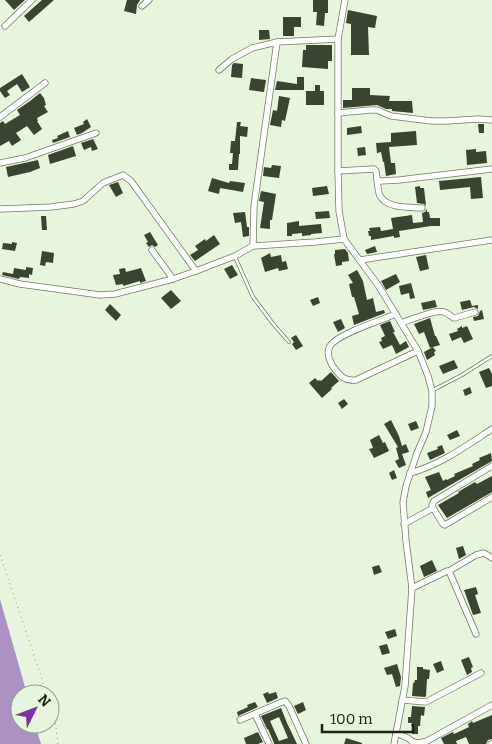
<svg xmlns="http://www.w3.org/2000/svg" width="492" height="744" viewBox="0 0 492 744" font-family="Bitter,serif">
  <rect width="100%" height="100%" fill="#e6f5db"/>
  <path fill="#ac91c3" d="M0,599L27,694H20V724H35L41,744H0Z"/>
  <g fill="#394530" fill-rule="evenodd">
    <path d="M5,0H25L14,10Z"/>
    <path d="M42,0H54L29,22L24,16Z"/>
    <path d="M127,0H140L137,5L136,14L124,11Z"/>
    <path d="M313,0H328V13H325L324,26L316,25L317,12H313Z"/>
    <path d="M348,10L377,16L375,28L368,27L369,55H351V24L346,23Z"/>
    <path d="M283,17H301V27H294V36H283Z"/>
    <path d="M259,30H269L270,39L259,40Z"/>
    <path d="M306,45H332V61H328V69L302,67L303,50H306Z"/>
    <path d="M234,63L243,64L242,78L231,77L232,65Z"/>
    <path d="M22,74L30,87L22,92L17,84L7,91L10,95L5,98L0,91V88Z"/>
    <path d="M297,77H304V90H275L277,81L297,84Z"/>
    <path d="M251,78L266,80L264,92L249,90Z"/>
    <path d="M315,85H320V91H324V105H306V91H315Z"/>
    <path d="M352,88H370V95L390,96L389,101H412L413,113L392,111V109H386L377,105L343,108V100H352Z"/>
    <path d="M40,93L44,98L46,105L44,106L48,112L37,118L38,121H37L42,129L34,135L27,126L16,133L21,140L12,146L9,141L0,146V123L3,121L5,124L20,115L17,110L30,101Z"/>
    <path d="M279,96L290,98L285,121L282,120L281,127L270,125L273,110L277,111Z"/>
    <path d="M87,119L91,127L82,133L77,135L74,128L84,124L83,122Z"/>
    <path d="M237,122H241L240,126L248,127L247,137L240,136V154H239L238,170H229V164H232L233,153H230L231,141H235Z"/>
    <path d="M478,124H484V133H479Z"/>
    <path d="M361,126L362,133L347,135V128Z"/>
    <path d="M68,131L70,137L53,143L52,140L58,138L57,136Z"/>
    <path d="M416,131L417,145L389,147L391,163H395L396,174L386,176L384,162H383L381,152L377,153L376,143L391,142V133Z"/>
    <path d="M93,139L98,149L92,151L91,147L84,150L81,143Z"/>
    <path d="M73,146L76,156L50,164L48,155Z"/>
    <path d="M365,147L366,155L358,156L357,148Z"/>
    <path d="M476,149V152L486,151L487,163L467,165L466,150Z"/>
    <path d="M38,160L40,168L30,172L8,177L6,167Z"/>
    <path d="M272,165L281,166L279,178L263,176L264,167L271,168Z"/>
    <path d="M481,177L483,198L471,199L470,187L440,190L439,181Z"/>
    <path d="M212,178L229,183L230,181L245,183L243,192L220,188L219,194L208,191Z"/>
    <path d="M118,182L123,193L116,197L109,185Z"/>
    <path d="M327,186L329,194L313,196L312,188Z"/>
    <path d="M420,186V188H424L426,206L424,204L417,203L415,187Z"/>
    <path d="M261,191L276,194L272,220H270V229L260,228L264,202L259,201Z"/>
    <path d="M427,209V212H429L430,218H440V226H431L399,231L400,237L394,238V236L371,240V236H369L368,231H370L369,228L380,227L381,231L393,229L391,218L412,215L413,223L423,222L422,213L425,212Z"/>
    <path d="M329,211L330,218L316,219L315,212Z"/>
    <path d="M245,212L247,227H249V236L243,237L241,222L235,223L233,213Z"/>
    <path d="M41,216H46L47,230H42Z"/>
    <path d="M299,221V226L321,224L322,233L311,234V235L302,236V233L292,234V236H287V223Z"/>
    <path d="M150,232L158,245L155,247L152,245L149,247L146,243L148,242L144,235Z"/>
    <path d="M214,235L220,244L195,261L190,255L198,250L195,246L205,239L206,241Z"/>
    <path d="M12,242L17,243L15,251L2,249L3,243L12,244Z"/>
    <path d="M375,246L377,252L367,254L365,250Z"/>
    <path d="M345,249L348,253L349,261L342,262V265L336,266L334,254H335V250Z"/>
    <path d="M42,251L54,253L53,263L46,262L45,266L40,265Z"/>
    <path d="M270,253L271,257L281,255L282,262L286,261L288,269L279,271L278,268L265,272L261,258Z"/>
    <path d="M426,255L429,269L420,271L416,257Z"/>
    <path d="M232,265L238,275L230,279L224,269Z"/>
    <path d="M26,267L33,268L32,275L29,274V278L20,277L19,279L2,275L3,272L13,274L14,268L26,270Z"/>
    <path d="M125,268L126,272L141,268L146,281L140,283V281L123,286V284L116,285L113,275L120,274L119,269Z"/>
    <path d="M357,270L363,281L367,300L373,298L376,312L384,310L385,313L354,325L352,316L359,314L354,297H352L349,284L353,283L348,275Z"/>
    <path d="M396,274L400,282L386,290L381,281Z"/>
    <path d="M411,283L415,298L410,299L409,293L401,295L399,286Z"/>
    <path d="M171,290L181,301L171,309L161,298Z"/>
    <path d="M318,297L320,303L313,306L310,300Z"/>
    <path d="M435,300L437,307L423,310L421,303Z"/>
    <path d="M470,300L472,306L478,305V309L474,307L462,310L460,302Z"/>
    <path d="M110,304L121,315L116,321L105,310Z"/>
    <path d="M482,310L484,319L474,321L473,317L478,316L480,311Z"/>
    <path d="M430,318L435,336H436L440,345L433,347L436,351L434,352L435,355L427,360L424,352L433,347L430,348L424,332L419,334L414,324Z"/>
    <path d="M341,319L345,328L338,332L333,322Z"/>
    <path d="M390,321L395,332H393L400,345L406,341L409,347L396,354L392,345L383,349L379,342L382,341L381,338L385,336L380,325Z"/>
    <path d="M462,326V328L467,326L473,339L464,343L461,337L452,341L449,334L458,331L457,329Z"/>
    <path d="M296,335L303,346L296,350L292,344L294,342L291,338Z"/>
    <path d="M454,360L458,368L443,374L439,366Z"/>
    <path d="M489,368L492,374V386L486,388L479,372Z"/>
    <path d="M331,372L339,381L331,388L332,389L322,398L309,383L315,378L318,381L320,380L321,381Z"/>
    <path d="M470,387L472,393L465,396L463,390Z"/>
    <path d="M344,399L348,404L342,409L338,403Z"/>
    <path d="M391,420L399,436L402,446L406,444L409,452L402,454L406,465L399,468L395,461L399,459L396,448L398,447L384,424Z"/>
    <path d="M416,421L419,428L411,431L408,424Z"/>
    <path d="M457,430L460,436L450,440L447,435Z"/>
    <path d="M379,435L383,443L385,442L389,451L374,458L369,449L373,448L370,440Z"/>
    <path d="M442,445L445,453L430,460L427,453L438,449L437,447Z"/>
    <path d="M491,453L492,461L428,498L426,492L431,490L425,477L439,472L443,481L446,479L447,480L455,476L454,474L473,466L472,464L480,460L479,458Z"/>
    <path d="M394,470L397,478L392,480L389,473Z"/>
    <path d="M492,476V492L447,518L438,505L459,493L458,492L475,482L477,484Z"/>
    <path d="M463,546L466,555L459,559L456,548Z"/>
    <path d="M432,560L437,571L424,577L420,566Z"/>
    <path d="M379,565L382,572L374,575L372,567Z"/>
    <path d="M476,587L478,594L475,595L481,613L473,615L464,590Z"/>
    <path d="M395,629L397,636L388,639L385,632Z"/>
    <path d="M387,644L390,653L382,655L379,646Z"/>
    <path d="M469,657L473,667L471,668L472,672L467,675L461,660Z"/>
    <path d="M441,661L444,670L437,673L433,664Z"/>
    <path d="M397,664L401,677L400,686L396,687L392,674L387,675L384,668Z"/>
    <path d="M417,667H423V669L430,670L429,679H427L426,696L425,697L412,696L413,683H414L415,680H417Z"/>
    <path d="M268,692L269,694L276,692L278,698L267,703L263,694Z"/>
    <path d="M255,702L258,707L238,716L237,712L248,707L247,705Z"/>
    <path d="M303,702L306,710L298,714L294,706Z"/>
    <path d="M412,706L425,707L424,716L421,715L420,726H418V734H412L413,726H411L412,723H408V717H411Z"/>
    <path d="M281,708L287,723L297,744H274V743L268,729H267L261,716ZM279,717L288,738L279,741L270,721Z"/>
    <path d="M492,715V739L488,740L486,744H469L466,737L456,741L457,744H444L441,738L453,732L454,734L469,727L468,724L472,721L473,723Z"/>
    <path d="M258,732L263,742L258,744H246L244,738Z"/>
    <path d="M346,738L362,743V744H344Z"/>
  </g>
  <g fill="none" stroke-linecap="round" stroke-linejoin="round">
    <g stroke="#6e7c65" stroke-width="4">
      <g id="lane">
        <path d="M235,257L253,297L274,325L289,342"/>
        <path d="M433,390L462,375L492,356"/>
      </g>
    </g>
    <g stroke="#6e7c65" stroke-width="7">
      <g id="street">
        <path d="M142,6L149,0"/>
        <path d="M5,26L32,0"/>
        <path d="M219,70L232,59L252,48L277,42"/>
        <path d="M338,113L370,110H377L391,116L432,121H447L478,119L492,120"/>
        <path d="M0,117L45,83"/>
        <path d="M0,163L25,158L96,133"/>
        <path d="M338,171L374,169L376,171L377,179L380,181L399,180L492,169"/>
        <path d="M377,180C378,185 378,192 380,196C388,209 409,207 422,208"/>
        <path d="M0,209L51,207L74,204L83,201L103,183L123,175L131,181L196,271"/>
        <path d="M344,239L378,285L418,351L428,376L432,391V406L426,432L417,453L406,486L403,502L406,541L412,588L405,686L394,744"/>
        <path d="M253,246L254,206L277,42L338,39L345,0"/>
        <path d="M152,250L173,279"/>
        <path d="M360,260L492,240"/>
        <path d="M0,279L20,284L100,295L115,294L173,279L196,271L235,256L253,246L315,242L344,239L339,211L338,171V39"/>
        <path d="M396,314C382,320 337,334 330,346C326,353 330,362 334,368C341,377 345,381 356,380L418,351"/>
        <path d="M401,323C410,320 436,309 444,312C448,313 450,316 454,318L475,312"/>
        <path d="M410,473C440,465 466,446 492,429"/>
        <path d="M433,508L443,524L445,525L492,497"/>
        <path d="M404,524L433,508L432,505L434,501L492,466"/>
        <path d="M449,571L476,555L484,553L492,558"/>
        <path d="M412,588L447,571H449L476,634"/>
        <path d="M402,700L426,702L481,673"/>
        <path d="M255,714L269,744"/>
        <path d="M240,720L282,702L285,701L289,706L306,744"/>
        <path d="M396,733L408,738L415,744"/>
        <path d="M413,742L419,743L427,741L492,705"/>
        <path d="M491,744H492"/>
      </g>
    </g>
    <g stroke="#838e7c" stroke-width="1" stroke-dasharray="1 4" stroke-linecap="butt">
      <path d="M0,555L47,694"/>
      <path d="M50,704L55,719L58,744"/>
    </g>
    <use href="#lane" stroke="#fff" stroke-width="2.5"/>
    <use href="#street" stroke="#fff" stroke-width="5.5"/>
  </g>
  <g transform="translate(35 709) rotate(48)"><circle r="24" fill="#e6f5db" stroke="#96a18d"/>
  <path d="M0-4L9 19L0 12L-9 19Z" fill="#7933a6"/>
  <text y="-8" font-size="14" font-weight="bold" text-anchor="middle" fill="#1d2319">N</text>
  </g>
  <path d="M322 724v8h91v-8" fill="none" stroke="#1d2319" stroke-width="2.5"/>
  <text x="330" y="724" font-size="15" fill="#1d2319" stroke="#e6f5db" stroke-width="4" paint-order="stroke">100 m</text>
</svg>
